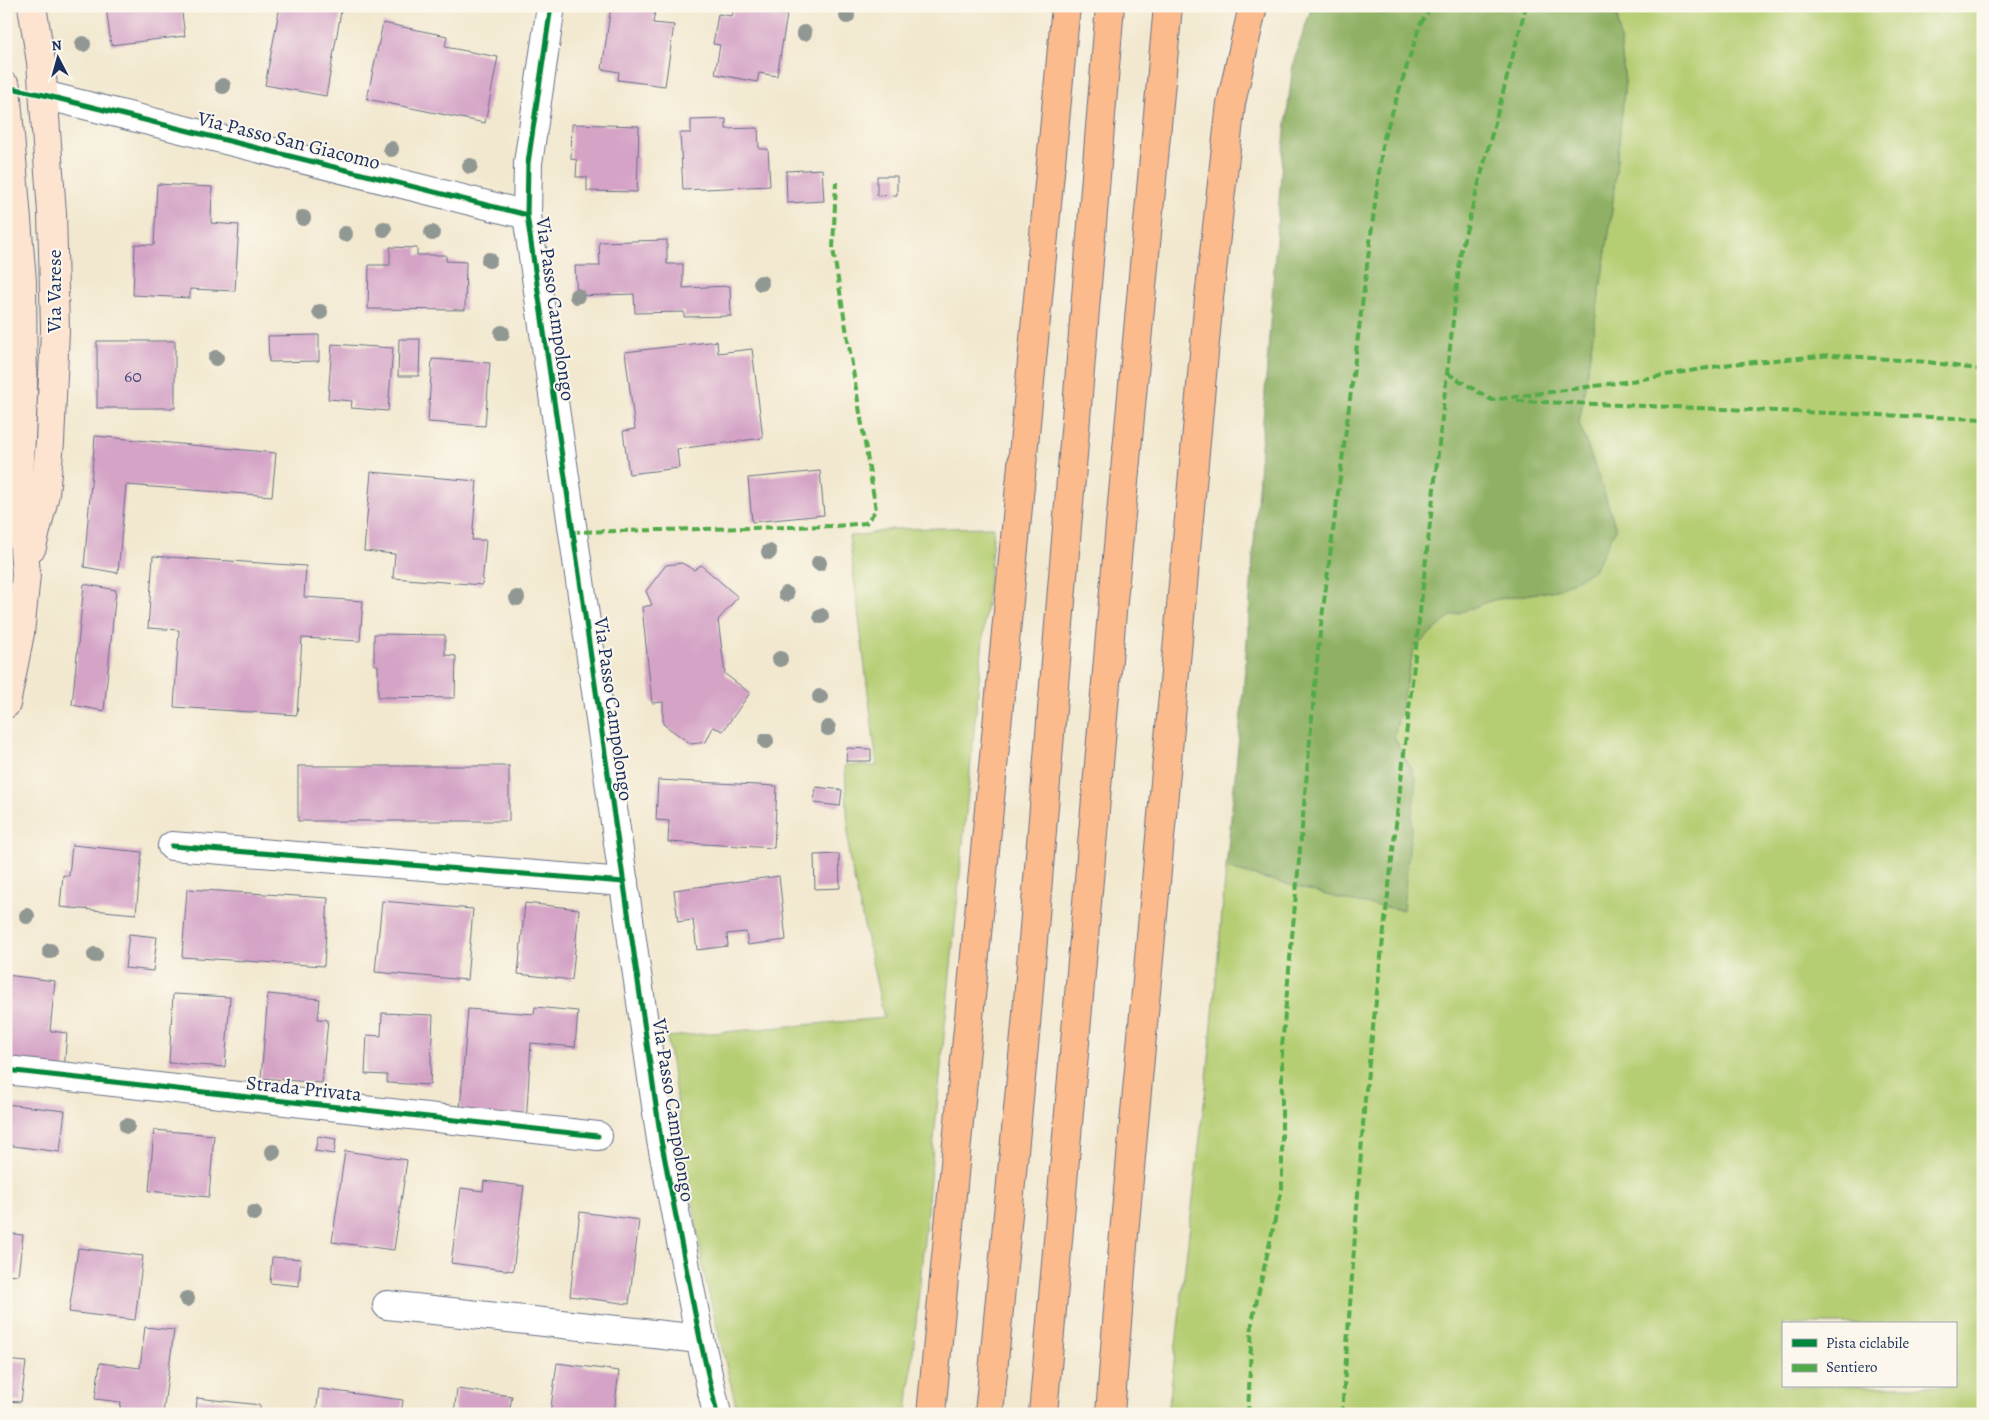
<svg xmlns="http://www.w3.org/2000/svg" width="1989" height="1420" viewBox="0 0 1989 1420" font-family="Alegreya,serif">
  <rect width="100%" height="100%" fill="#fbf7ec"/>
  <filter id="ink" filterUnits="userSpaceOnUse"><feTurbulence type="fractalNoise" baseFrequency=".02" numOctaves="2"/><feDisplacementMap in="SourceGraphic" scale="10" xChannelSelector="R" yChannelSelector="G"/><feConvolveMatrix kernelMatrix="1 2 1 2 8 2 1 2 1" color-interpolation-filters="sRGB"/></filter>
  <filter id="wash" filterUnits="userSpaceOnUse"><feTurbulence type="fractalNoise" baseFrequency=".0096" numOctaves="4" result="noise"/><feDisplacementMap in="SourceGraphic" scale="20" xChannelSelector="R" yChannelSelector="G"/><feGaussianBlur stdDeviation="1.12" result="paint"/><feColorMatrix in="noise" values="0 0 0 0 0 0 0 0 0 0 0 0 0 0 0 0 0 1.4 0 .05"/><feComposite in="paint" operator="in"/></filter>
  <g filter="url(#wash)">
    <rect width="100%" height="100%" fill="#f2e8cf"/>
    <g fill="#b6ce73" stroke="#687e68" fill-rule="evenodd">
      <path d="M1616,6H1983V1414H1168L1208,1069L1226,868L1353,902L1416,779L1394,737L1414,648L1451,616L1493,600L1556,590L1616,529L1601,483L1579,424L1611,219L1625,82ZM1783,1324H1955V1386H1783Z"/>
      <path d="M994,527L907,1414H738L704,1274L667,1037L884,1018L849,856L845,765L877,766L849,536L864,535L892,529Z"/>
    </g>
    <path fill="#90b165" stroke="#567062" d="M1312,6H1616L1625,82L1611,219L1579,424L1601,483L1616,529L1594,570L1556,590L1493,600L1451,616L1414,648L1394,737L1416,779L1403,910L1353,902L1226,868L1243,695L1282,159L1293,63Z"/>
    <g id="blocks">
      <g fill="#d4a3c6">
        <path d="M106,6H181L185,36L111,45Z"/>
        <path d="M280,6H342L326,96L265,85Z"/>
        <path d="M611,6L655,12L653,23L674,25L665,86L618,80L619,72L602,69Z"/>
        <path d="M734,6L787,15L777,76L759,73L757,82L715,74L720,45L713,44L718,14L732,16Z"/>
        <path d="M383,23L447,36L445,47L498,57L485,123L367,99Z"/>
        <path d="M726,119V129L758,128L759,149H768L770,186L683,190L680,133H691V120Z"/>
        <path d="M572,124L639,126L637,192L587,191V177H576L577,160L571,159Z"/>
        <path d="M822,169L824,201L787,203L786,171Z"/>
        <path d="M877,176H897V195L877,196Z"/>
        <path d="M157,184L212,187L211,223L239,225L235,291L190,289V298L133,295L135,244L154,245Z"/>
        <path d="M667,240V264H683V288L730,286L731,316L684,317V312L635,313L634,294L577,296L575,266H600L599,242Z"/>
        <path d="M390,247L417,248V255H446V261L466,262L465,310L368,309L369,265H390Z"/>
        <path d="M319,335V361L269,362L268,336Z"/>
        <path d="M399,339H420L419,376H398Z"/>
        <rect x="97" y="341" width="78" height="67"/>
        <path d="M717,341L718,353L752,349L763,438L677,449L679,468L629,474L623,431L635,429L625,352Z"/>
        <path d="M332,344L393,348L388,411L351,408L352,401L328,399Z"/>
        <path d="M432,359L490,363L485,426L428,422Z"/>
        <path d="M95,436L276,453L272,496L126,485L118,573L84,567Z"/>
        <path d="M820,471L824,515L752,522L748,478Z"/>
        <path d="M371,472L477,481L472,540H486L482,585L393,578L395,554L364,551Z"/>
        <path d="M153,556L306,566L304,597L363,601L360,641L302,638L297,715L174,707L179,630L148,628Z"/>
        <path d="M682,563L694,570L701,565L738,597L718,620L725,674L750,693L723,731L713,727L706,742L691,744L663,724V702L652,703L642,607L652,605L646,591L666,565Z"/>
        <path d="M84,584L116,590L104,711L72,705Z"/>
        <path d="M374,634L445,635V655L456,656L455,698L378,697V665H374Z"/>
        <path d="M847,748L871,749V761H846Z"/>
        <rect x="298" y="766" width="211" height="55"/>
        <path d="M658,780L777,786L774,848L668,842L669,821L656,820Z"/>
        <path d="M816,787L842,790L840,806L814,803Z"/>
        <path d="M72,845L142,852L136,914L60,907L63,875L69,876Z"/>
        <path d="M839,854L840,888L815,889L814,855Z"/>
        <path d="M779,876L786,940L748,945L746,932L727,934L728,946L697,950L693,920L678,922L674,890Z"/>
        <path d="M187,889L328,898L324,966L182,957Z"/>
        <path d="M382,901L473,909L467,980L375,972Z"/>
        <path d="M525,903L579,909L572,980L518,974Z"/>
        <path d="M129,934L157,937L153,971L125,968Z"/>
        <path d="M6,975L55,981L50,1031L67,1033L63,1083L6,1076Z"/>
        <path d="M173,994L230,997L225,1067L169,1063Z"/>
        <path d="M268,994L320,999L318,1019L328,1020L322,1083L261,1078Z"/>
        <path d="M535,1007L578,1011L575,1047L531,1043L526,1125L460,1109L468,1009L534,1014Z"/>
        <path d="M382,1013L433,1015L430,1085L387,1083V1075L365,1074L367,1035L381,1036Z"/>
        <path d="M6,1104L65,1111L60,1152L6,1145Z"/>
        <path d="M154,1130L214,1135L209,1197L149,1191Z"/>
        <path d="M318,1136L336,1139L334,1154L315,1151Z"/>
        <path d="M345,1151L407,1160L394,1250L332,1242Z"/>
        <path d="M484,1181L524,1186L513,1271L451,1263L461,1188L483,1191Z"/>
        <path d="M580,1212L639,1220L629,1304L570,1296Z"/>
        <path d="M6,1233L23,1235L18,1275L6,1274Z"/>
        <path d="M78,1248L143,1256L135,1320L69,1312Z"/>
        <path d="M272,1257L301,1259L299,1286L270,1283Z"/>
        <path d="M145,1327L174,1330L163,1414H119L121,1402L95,1399L100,1363L140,1368Z"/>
        <path d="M6,1360L26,1362L21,1402L6,1401Z"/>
        <path d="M557,1363L619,1371L614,1412L604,1411L603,1414H550Z"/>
        <path d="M319,1389L403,1400L401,1414H316Z"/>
        <path d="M457,1389L512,1396L509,1414H454Z"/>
        <path d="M197,1398L260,1405V1414H196Z"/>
      </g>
    </g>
  </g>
  <g filter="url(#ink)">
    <use href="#blocks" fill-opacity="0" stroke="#667086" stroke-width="1"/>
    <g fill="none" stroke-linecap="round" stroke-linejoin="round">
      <g stroke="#667086" stroke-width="30">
        <g id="street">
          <path d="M551,6L528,163L527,215L661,1140L700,1339L717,1414"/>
          <path d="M44,95L527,215"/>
          <path d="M172,846L624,882"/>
          <path d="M6,1070L598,1136"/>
          <path d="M387,1305L700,1339"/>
        </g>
      </g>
      <g stroke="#667086" stroke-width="30">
        <g id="secondary">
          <path d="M6,87L22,281L23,394L19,481L26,575L20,633L6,704"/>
          <path d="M32,547L45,494L50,442L55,330L52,213L41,62L32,6"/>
        </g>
      </g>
      <g stroke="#667086" stroke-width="30">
        <g id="highway">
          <path d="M931,1414L1066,6"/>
          <path d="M989,1414L1026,1025L1110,6"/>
          <path d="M1043,1414L1113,601L1168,6"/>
          <path d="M1110,1414L1123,1245L1209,298L1231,103L1253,6"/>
        </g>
      </g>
      <use href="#street" stroke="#fff" stroke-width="28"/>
      <use href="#secondary" stroke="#fde4d1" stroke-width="28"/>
      <use href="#highway" stroke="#fbbb8c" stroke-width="28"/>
      <g stroke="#52ab49" stroke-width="4" stroke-dasharray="8 4" stroke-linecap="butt">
        <path d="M1447,373L1492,400L1631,381L1731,364L1832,355L1928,362L1983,370"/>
        <path d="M1517,401L1983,419"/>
        <path d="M572,532L835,526L866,523L876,510L833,249L836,182"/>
        <path d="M1248,1414L1252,1322L1282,1188V1047L1319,641L1383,141L1420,25L1431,6"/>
        <path d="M1342,1414L1365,1098L1461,250L1526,6"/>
      </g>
      <g stroke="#fbf7ec" stroke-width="8">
        <g id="cycleway">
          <path d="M551,6L528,163L527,215L661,1140L700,1339L717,1414"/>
          <path d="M6,87L44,95L527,215"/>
          <path d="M172,846L624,882"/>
          <path d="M6,1070L598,1136"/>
        </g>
      </g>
      <use href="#cycleway" stroke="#00873e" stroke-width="5"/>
    </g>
    <g fill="#919894">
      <circle cx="847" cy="16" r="8"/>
      <circle cx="804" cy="33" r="8"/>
      <circle cx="83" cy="44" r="8"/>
      <circle cx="223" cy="86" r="8"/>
      <circle cx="391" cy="149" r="8"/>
      <circle cx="470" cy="166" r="8"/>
      <circle cx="303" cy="218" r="8"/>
      <circle cx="384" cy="229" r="8"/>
      <circle cx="432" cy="233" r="8"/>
      <circle cx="345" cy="234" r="8"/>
      <circle cx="489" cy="260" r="8"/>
      <circle cx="761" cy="283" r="8"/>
      <circle cx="577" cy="296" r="8"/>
      <circle cx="320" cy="312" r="8"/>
      <circle cx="502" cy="333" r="8"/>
      <circle cx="216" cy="358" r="8"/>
      <circle cx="769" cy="552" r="8"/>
      <circle cx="819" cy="563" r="8"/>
      <circle cx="786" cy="594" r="8"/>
      <circle cx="517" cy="598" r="8"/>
      <circle cx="821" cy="616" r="8"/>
      <circle cx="780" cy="659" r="8"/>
      <circle cx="820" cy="697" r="8"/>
      <circle cx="828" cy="728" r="8"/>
      <circle cx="766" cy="741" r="8"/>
      <circle cx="27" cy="916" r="8"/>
      <circle cx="50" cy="951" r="8"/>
      <circle cx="95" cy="955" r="8"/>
      <circle cx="127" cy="1126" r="8"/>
      <circle cx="273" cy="1152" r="8"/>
      <circle cx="254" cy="1213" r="8"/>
      <circle cx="187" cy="1299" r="8"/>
    </g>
  </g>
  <g text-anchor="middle" stroke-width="4" stroke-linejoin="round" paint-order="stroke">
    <g font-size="18" fill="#494c78">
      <text x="133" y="382">60</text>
    </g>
    <g font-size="20" fill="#1b2f5e" stroke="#fbf7ec">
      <text transform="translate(289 140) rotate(14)" y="7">Via Passo San Giacomo</text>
      <text transform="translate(54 291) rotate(-90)" y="7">Via Varese</text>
      <text transform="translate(556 309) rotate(82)" y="7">Via Passo Campolongo</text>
      <text transform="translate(614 709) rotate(82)" y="7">Via Passo Campolongo</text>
      <text transform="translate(304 1088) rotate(6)" y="7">Strada Privata</text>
      <text transform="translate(674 1110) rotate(81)" y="7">Via Passo Campolongo</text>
    </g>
  </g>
  <rect width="1989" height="1420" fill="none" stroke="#fbf7ec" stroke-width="25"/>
  <rect x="1782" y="1322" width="175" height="65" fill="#fbf7ec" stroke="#a1a7b3"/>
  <rect x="1792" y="1339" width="25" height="8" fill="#00873e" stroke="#a1a7b3"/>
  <text x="1826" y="1348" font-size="15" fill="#1b2f5e">Pista ciclabile</text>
  <rect x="1792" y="1364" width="25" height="8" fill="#52ab49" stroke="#a1a7b3"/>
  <text x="1826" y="1372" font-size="15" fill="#1b2f5e">Sentiero</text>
  <g transform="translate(58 58) rotate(354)" stroke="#fbf7ec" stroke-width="4" paint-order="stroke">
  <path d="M0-4L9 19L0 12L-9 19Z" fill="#1b2f5e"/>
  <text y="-8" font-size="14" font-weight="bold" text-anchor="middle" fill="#1b2f5e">N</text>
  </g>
</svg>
